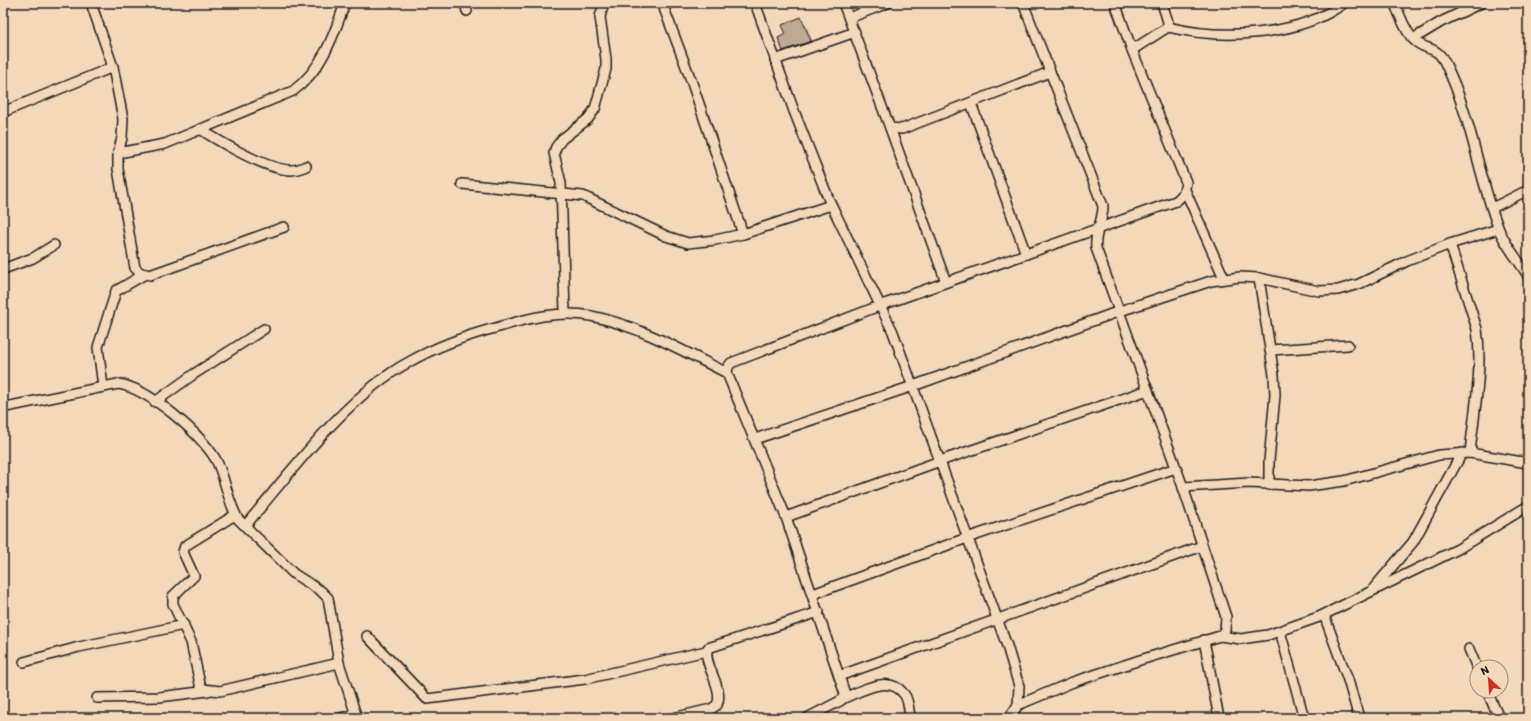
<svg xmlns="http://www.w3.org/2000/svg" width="1531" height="721" viewBox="0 0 1531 721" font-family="Itim,sans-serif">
  <defs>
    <filter id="shadow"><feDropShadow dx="2.5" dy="4.5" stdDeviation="0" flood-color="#0004"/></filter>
  </defs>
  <rect width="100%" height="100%" fill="#f3d8ba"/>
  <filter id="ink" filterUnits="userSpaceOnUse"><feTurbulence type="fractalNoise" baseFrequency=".025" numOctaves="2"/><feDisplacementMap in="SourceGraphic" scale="8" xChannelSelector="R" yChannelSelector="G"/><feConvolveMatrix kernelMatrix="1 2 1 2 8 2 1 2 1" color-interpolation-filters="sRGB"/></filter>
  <g filter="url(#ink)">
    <path fill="#bea992" stroke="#1c1c1c" filter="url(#shadow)" d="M801,17L811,41L783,51L778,38L786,34L782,25Z"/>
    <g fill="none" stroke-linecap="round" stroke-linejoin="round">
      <g stroke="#1c1c1c" stroke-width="12">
        <g id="street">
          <path d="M91,3L113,67L123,119L122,138L118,153V169L135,268L141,273L150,275L284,227"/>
          <path d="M465,3L467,11"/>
          <path d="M662,3L691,80L743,234"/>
          <path d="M755,3L794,111L829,200L893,332L1007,646L1019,686L1018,705"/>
          <path d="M843,3L890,128L902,129L1050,72"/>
          <path d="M1394,3C1400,14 1405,32 1414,40C1426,52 1437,44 1446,65C1471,116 1478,174 1498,227C1504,244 1519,260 1528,276"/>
          <path d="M849,18L888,3"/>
          <path d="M1168,27C1221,40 1299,37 1344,3"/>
          <path d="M1413,39L1441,22L1481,3"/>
          <path d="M1132,50L1168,27V22L1162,3"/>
          <path d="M775,60L855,32"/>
          <path d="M971,103L1026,254"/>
          <path d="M3,112L113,67"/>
          <path d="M890,128L946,282"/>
          <path d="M200,129C220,142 267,170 291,170C296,170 302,168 306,166"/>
          <path d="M118,153L165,144L293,91C322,70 334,35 345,3"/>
          <path d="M462,184L583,196L666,236L688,243L715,240L743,234L831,205"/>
          <path d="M1185,190L1224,278"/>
          <path d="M1492,208L1528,190"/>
          <path d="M1450,244L1477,329C1483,369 1474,412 1470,453"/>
          <path d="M3,269L33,258L54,245"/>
          <path d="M1259,278L1274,375L1275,395L1269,461V485"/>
          <path d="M565,313L561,183L554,153L556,147L562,139L588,119L595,109L606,69V59L600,17L604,3"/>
          <path d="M1270,350L1348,345"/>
          <path d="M103,387L98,347L116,291L145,274"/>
          <path d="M155,402L194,374L264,329"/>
          <path d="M3,406L6,407L118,384C147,387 207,438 218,464C226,482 228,502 238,519L294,574L321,591L328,598L339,663L357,718"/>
          <path d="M755,439L913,386L1120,311L1211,281L1240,277L1259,278L1319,291L1338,290L1359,284L1407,261L1450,244L1498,229"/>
          <path d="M1183,487L1249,483L1309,486L1344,481L1439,455L1470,453L1528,463"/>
          <path d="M235,515L185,546L183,552L194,576L173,596V604L191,642L200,684L203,689L220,691L339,663"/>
          <path d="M786,517L940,461L1148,390"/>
          <path d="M245,526C292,471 345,397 409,362C437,346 468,335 499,327C528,318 560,310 591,316C640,326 683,351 727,373"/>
          <path d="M1374,588L1413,542L1462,453"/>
          <path d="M813,594L967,538L1176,468"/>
          <path d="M1324,615L1348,680L1359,718"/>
          <path d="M1280,631L1304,718"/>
          <path d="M367,636L427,699L585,679L706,651"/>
          <path d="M1220,636L1241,639L1268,635L1319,617L1458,549L1528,506"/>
          <path d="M1204,640L1219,718"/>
          <path d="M1469,649L1477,668"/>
          <path d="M24,662L79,647L184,625"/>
          <path d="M839,676L1202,546"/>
          <path d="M1487,691L1499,718"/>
          <path d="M97,698L159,697L208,691"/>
          <path d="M844,698C861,691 889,674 904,694C909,700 909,711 910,718"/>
          <path d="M340,718L356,714"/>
          <path d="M673,718L711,709L717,705C725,688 701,662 708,648L819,612"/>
          <path d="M807,718L840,701L844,698L845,694L786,517L727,373L728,367L731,363L879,306L1176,201C1183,196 1185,191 1186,182L1132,50L1115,3"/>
          <path d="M1009,718L1018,705L1073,682L1140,660L1220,636L1225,630L1226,617L1183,487L1096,248C1094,231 1103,223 1103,206L1023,3"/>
        </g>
      </g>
      <use href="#street" stroke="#f3d8ba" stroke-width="9"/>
    </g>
  </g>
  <rect width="1531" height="721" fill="none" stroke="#f3d8ba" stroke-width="16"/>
  <rect x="8" y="8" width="1515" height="705" fill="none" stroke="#1c1c1c" stroke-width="1.5" filter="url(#ink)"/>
  <g transform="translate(1489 679) rotate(334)"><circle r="19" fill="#f3d8ba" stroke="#9d8d7b"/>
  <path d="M0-3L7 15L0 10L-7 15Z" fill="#c8321e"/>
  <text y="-6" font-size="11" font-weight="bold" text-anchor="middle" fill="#1c1c1c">N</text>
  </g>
</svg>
